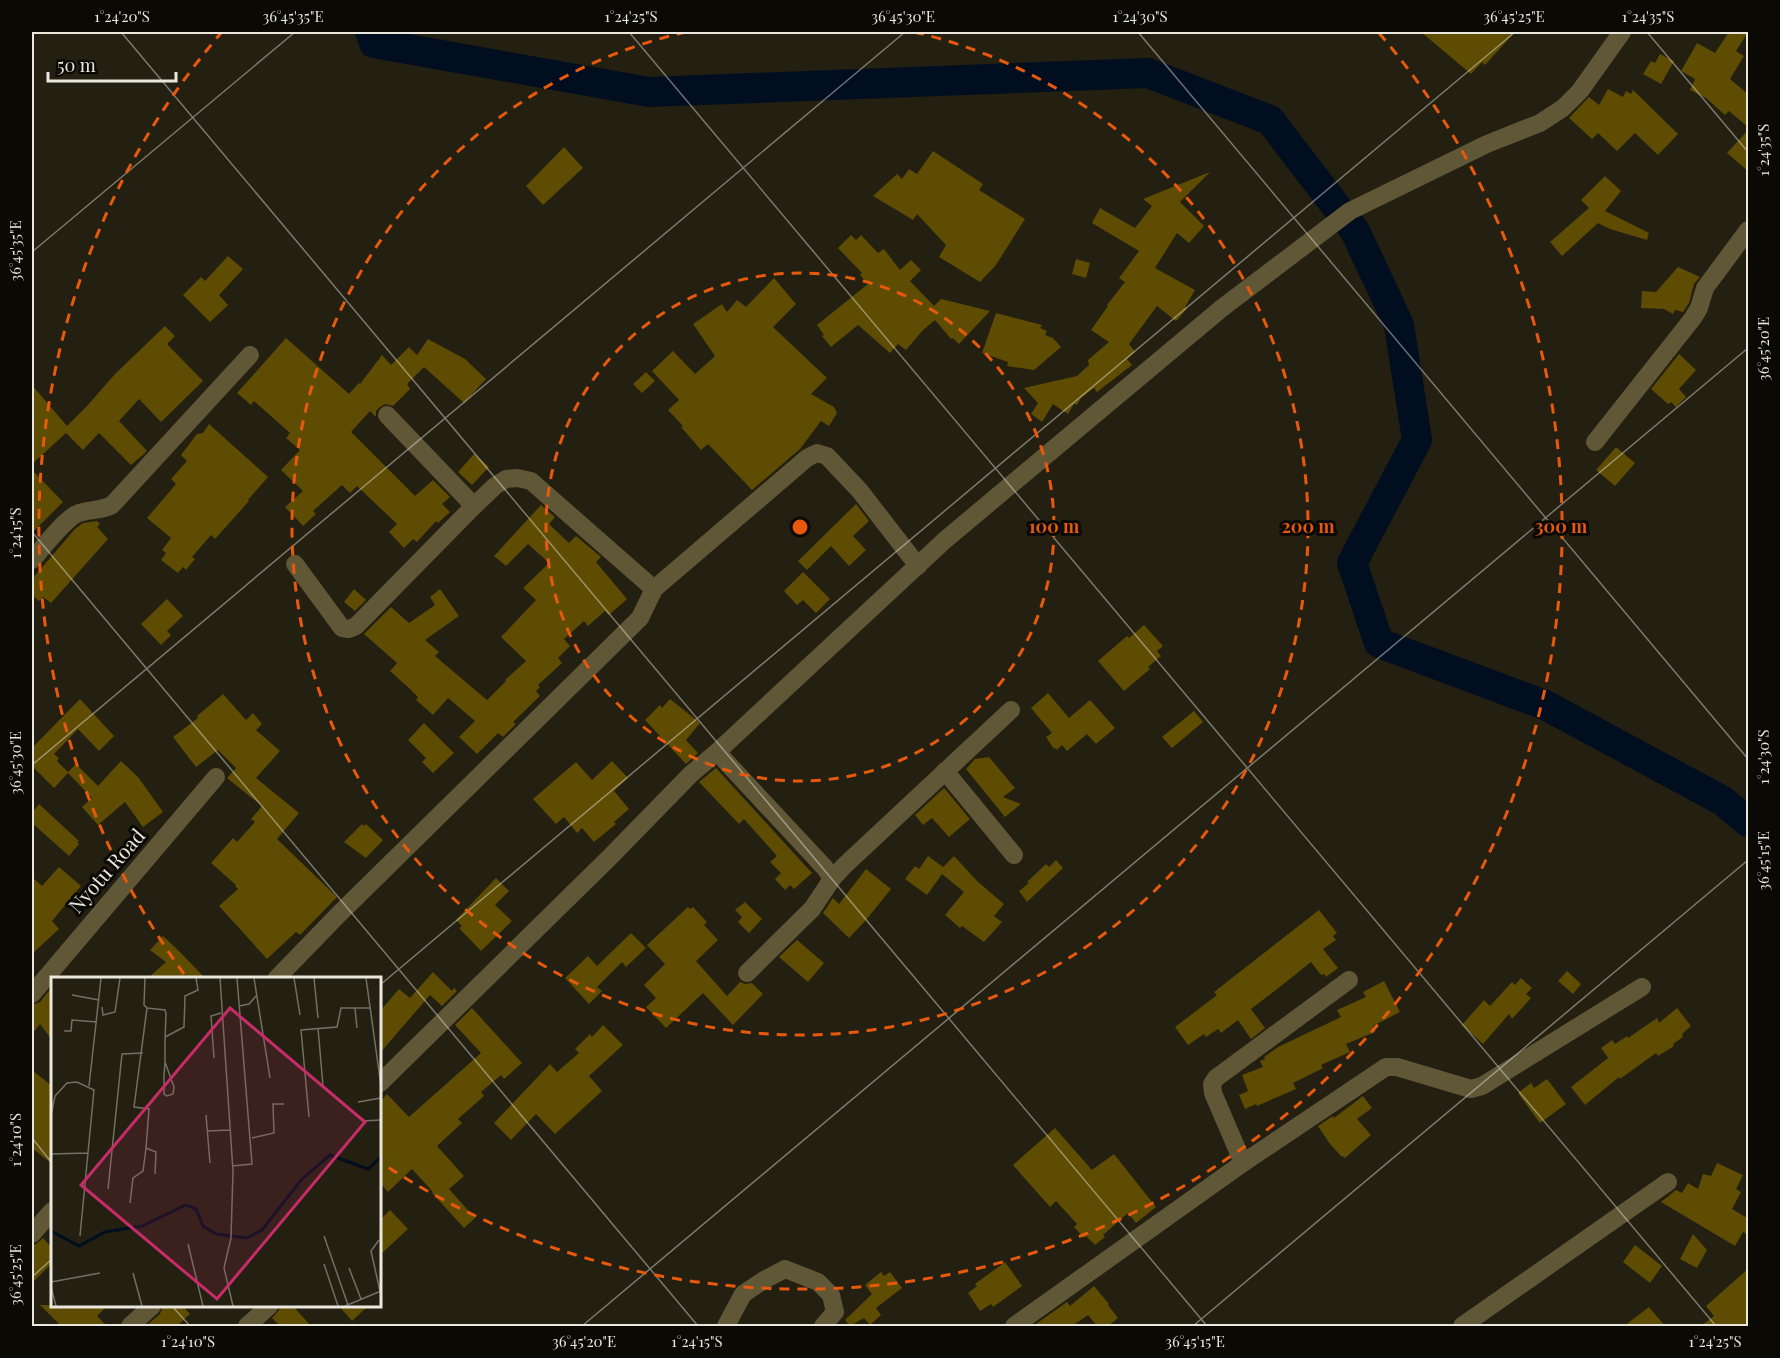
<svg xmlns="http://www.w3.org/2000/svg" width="1780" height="1358" viewBox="0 0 1780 1358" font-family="'Playfair Display',serif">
  <rect width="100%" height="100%" fill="#231f11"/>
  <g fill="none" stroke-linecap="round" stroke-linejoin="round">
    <path stroke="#010e1f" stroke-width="30" d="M370,32L374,43L649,92L1148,73L1270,120L1355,231L1399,325L1417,440L1352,563L1379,643L1545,705L1723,801L1748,822"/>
  </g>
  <g fill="#5d4c02">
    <path d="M1421,32H1515L1485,65L1482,62L1471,74Z"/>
    <path d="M1729,32H1748L1736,51L1744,56L1730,79L1749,95V128L1729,111L1725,115L1706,98L1690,90L1695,79L1681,71L1697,43L1715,53Z"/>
    <path d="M1660,54L1674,61L1661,84L1643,74L1651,61L1655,63Z"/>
    <path d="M1608,89L1623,97L1626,91L1631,94L1633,90L1678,134L1658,155L1635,133L1617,151L1598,133L1592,139L1569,118L1589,97L1599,105Z"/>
    <path d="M1749,129V172L1727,153Z"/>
    <path d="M564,147L583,168L543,205L526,186Z"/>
    <path d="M933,151L983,184L979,190L1025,219L996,265L980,282L939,257L946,245L917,214L913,220L873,196L897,174L902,179L909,169L917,174Z"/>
    <path d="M1210,172L1180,202L1204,226L1189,243L1177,233L1155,268L1195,290L1185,307L1187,308L1179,318L1176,321L1157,306L1129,344L1135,352L1127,359L1132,365L1097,392L1094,388L1081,398L1077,405L1074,404L1068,414L1053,404L1042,422L1031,414L1038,403L1024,388L1077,376L1089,365L1088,360L1109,342L1091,330L1108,306L1107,305L1125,282L1119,278L1139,251L1092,223L1100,208L1135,228L1152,206L1143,199Z"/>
    <path d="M1605,176L1621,191L1605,211L1649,233L1647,240L1610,229L1598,223L1562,256L1550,242L1589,208L1581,200Z"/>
    <path d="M851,235L856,240L861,235L878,253L884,249L900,270L911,260L921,270L910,281L934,306L941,299L990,311L959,344L953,338L951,339L935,320L923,330L906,350L898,344L890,353L858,325L831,347L822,336L824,335L817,325L868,284L860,275L862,273L838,248Z"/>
    <path d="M228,256L243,269L219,295L228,305L210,322L183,295L201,277L205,281Z"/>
    <path d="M1076,259L1090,263L1086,278L1072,274Z"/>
    <path d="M1678,267L1700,277L1694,284L1689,303L1683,312L1675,310L1673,314L1664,309L1641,308L1642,291L1656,292Z"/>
    <path d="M774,278L796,304L773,327L827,378L811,394L834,407L837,413L829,426L821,421L800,449L752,490L708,444L701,450L681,427L683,426L668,410L679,400L652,371L673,351L695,374L715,356L693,324L722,304L727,312L737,300L746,307Z"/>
    <path d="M996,313L1042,325L1040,328L1047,331L1045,335L1053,338L1061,347L1034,370L1007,366L1008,362L982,353Z"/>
    <path d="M165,326L175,336L167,344L203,381L161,422L139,399L119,421L147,451L145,453L131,465L99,433L83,450L66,433L32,464V385L67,426L87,406L115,374Z"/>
    <path d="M286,338L349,394L359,383L360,384L382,355L391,365L409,347L417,355L428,339L465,359L486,379L464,403L424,367L407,384L410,389L393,406L385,404L380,407L376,411V417L370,411L351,432L415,496L433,480L450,497L442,504L450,512L438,523L436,521L417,542L413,539L404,548L389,532L397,524L357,486L350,493L342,485L313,511L316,514L303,526L285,507L303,491L281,470L300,450L286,438L290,433L254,401L251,405L237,393Z"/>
    <path d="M1679,354L1696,370L1679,389L1686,397L1676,407L1671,402L1668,404L1651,389Z"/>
    <path d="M646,372L655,381L642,393L633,384Z"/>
    <path d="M209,424L268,477L248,500L249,501L215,539L211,535L192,557L195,559L186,570L183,567L178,573L161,560L166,553L162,550L171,538L147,518L176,484L171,479L187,461L181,455L197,434L203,433Z"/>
    <path d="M1616,447L1635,463L1615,486L1596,470Z"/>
    <path d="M474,454L489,467L472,485L458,472Z"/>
    <path d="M32,470L63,502L32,533Z"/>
    <path d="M856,504L869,521L853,536L866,550L849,566L831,546L807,570L798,561Z"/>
    <path d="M541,505L555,517L549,524L569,543L576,536L601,557L596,562L627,599L609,615L605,611L588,626L584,621L564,639L570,646L558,658L562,663L538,685L540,687L536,691L540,696L513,722L516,724L503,737L498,733L477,754L459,737L475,721L448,698L433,715L416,700L418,697L410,689L390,671L397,663L364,634L391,607L409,623L435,605L430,597L440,589L459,616L425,640L439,652L435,656L487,700L506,681L505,680L526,661L501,637L536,600L523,588L549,563L528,544L506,566L494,556Z"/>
    <path d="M97,521L100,524L97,527L108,539L51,603L43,597L39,601L32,595V579L75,529L83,523Z"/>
    <path d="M803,572L830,599L816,613L803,600L797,605L784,591Z"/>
    <path d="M354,589L366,600L355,611L344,602Z"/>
    <path d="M167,599L183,616L167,631L171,635L161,645L141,624Z"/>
    <path d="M1144,625L1163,646L1157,651L1161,656L1148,667L1150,669L1124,691L1098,661L1127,636L1129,638Z"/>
    <path d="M1048,693L1069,718L1090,700L1115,728L1096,744L1087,734L1067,751L1062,745L1057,750L1056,748L1054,749L1046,737L1052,733L1031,708Z"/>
    <path d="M223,694L246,720L253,713L262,724L256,730L280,751L256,778L299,813L277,839L337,897L300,935L296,932L267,959L219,906L238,889L235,886L236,885L211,863L233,838L237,842L255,822L251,819L262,806L227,778L236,768L218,750L196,767L173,737L198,718L197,716Z"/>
    <path d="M80,699L114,736L99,751L78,729L54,754L59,758L57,761L68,772L76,764L98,786L121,761L138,777L163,812L143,827L125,802L98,825L82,807L92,798L68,773L54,788L32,766V748Z"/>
    <path d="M670,699L700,723L686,740L698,753L686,764L645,720L660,705L662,708Z"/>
    <path d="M1194,711L1203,722L1172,748L1162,737Z"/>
    <path d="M424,723L454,753L433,773L422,762L426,758L408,740Z"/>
    <path d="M989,757L1015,788L1003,797L1021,804L1005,817L966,769L975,759Z"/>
    <path d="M612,761L628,778L614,791L629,809L614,822L616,824L594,842L582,828L577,833L564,817L556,824L533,799L576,762L592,780Z"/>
    <path d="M716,768L812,873L794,889L790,885L785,890L775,879L781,873L770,862L777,856L744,819L739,824L699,782Z"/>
    <path d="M944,788L970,819L949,837L932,818L923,825L915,815Z"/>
    <path d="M39,804L79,841L77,842L79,844L69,856L32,823V813Z"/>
    <path d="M362,824L364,826L366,824L383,840L366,858L344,842Z"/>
    <path d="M928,856L943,867L954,856L977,881L1004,904L994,916L1002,922L984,942L962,926L960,928L945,915L964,892L942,874L927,895L905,879L915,866L919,869Z"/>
    <path d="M1056,860L1063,868L1027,902L1019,891L1029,883L1027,882L1046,864L1049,867Z"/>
    <path d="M59,867L81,886L52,921L59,929L32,954V877L42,886Z"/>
    <path d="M866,869L891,889L866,920L849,938L823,913L833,898L839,904Z"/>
    <path d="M496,878L509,891L495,905L512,921L481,951L459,928L462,926L456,920Z"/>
    <path d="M745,902L762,919L749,933L738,922L742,917L735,910Z"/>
    <path d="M688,907L690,909L693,907L707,922L704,925L718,940L696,961L727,996L740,982L745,984L752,983L763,994L733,1025L703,993L666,1028L646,1007L656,998L644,985L665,964L647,945Z"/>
    <path d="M1319,910L1337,933L1333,936L1336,940L1323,949L1338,968L1326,977L1324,974L1321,975L1311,962L1281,986L1251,1009L1265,1028L1251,1039L1238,1020L1221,1033L1218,1029L1206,1037L1204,1034L1188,1045L1175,1027L1217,995L1214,992Z"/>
    <path d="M631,933L646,948L626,967L622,962L597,987L602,991L589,1004L565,978L588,956L597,966Z"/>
    <path d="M163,936L180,952L205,978H148L166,962L150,950Z"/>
    <path d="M797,940L824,963L808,982L779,957Z"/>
    <path d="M1567,971L1581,984L1573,994L1558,981Z"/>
    <path d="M433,972L452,991L454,988L457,991L442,1006L430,995L380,1053V1011L399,989L410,998Z"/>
    <path d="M1521,978L1532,988L1526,994L1531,998L1512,1019L1509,1014L1483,1044L1462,1025L1484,1000L1490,1006L1512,982L1515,985Z"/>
    <path d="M1384,981L1400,1012L1373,1026L1375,1032L1346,1044L1350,1052L1321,1065L1323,1068L1293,1083L1296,1089L1257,1106L1256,1104L1245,1109L1239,1095L1248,1091L1242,1075L1263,1067L1260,1061L1265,1059L1264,1057L1278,1047L1341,1017L1337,1010L1366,997L1363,992Z"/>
    <path d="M52,987V1040L40,1024L32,1034V1005L40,1002Z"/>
    <path d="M472,1008L522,1063L504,1079L501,1075L481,1092L484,1096L458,1119L462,1123L437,1146L464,1176L449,1189L475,1218L464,1228L432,1193L433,1192L412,1169L388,1192L380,1183V1102L387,1094L409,1117L481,1053L455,1025Z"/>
    <path d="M1677,1008L1691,1026L1682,1034L1683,1037L1673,1044L1674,1046L1671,1048L1658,1056L1656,1053L1620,1079L1619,1077L1585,1105L1571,1087L1608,1058L1601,1048L1612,1040L1615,1044L1627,1036L1628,1038L1657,1018L1659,1023Z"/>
    <path d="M603,1025L623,1045L589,1076L602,1091L555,1134L536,1114L511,1140L494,1123L550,1064L557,1072L579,1053L575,1049L590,1034L592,1037Z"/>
    <path d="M32,1070L52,1086V1164L32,1148Z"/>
    <path d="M1547,1079L1566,1104L1540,1123L1518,1093L1531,1083L1534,1088Z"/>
    <path d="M1363,1096L1372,1108L1357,1119L1371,1135L1345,1158L1343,1156L1342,1157L1330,1144L1318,1126L1333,1116L1334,1118Z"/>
    <path d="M1055,1128L1092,1170L1114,1154L1156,1207L1136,1223L1128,1213L1103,1235L1105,1237L1095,1245L1086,1236L1084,1238L1074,1227L1077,1224L1056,1201L1050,1207L1013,1165Z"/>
    <path d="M1717,1163L1743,1175L1736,1189L1741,1192L1732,1209L1749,1219V1235L1743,1232L1735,1246L1661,1202L1676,1190L1682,1193L1688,1183L1698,1189L1703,1174L1711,1176Z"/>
    <path d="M390,1210L408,1229L380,1255V1220Z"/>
    <path d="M1693,1234L1707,1250L1697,1268L1680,1259Z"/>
    <path d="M43,1238L52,1248V1263L32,1283V1245L36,1244Z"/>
    <path d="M1635,1245L1662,1266L1650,1283L1623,1262Z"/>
    <path d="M1005,1262L1022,1286L993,1307L991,1304L980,1311L968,1293L977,1286L975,1284Z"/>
    <path d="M1749,1268V1326H1701L1714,1316L1706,1306Z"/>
    <path d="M881,1272L884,1276L890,1272L902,1288L876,1308L881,1315L870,1325L864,1318L850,1326L845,1320L872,1294L865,1285Z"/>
    <path d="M1094,1286L1109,1304L1108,1305L1118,1318L1108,1326H1097L1088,1315L1072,1326H1033L1067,1302L1070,1306Z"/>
    <path d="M40,1305H108L97,1316L107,1326H61Z"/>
    <path d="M163,1305H182L190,1314L177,1326H146L160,1314Z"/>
    <path d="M280,1305H292L311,1326H280L272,1318L279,1310Z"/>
    <path d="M338,1305H369L352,1321Z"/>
    <path d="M1649,1307L1665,1326H1624Z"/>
  </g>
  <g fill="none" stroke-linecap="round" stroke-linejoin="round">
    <g stroke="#605737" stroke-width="18">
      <path d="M387,415L474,506"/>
      <path d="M1595,442L1693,318L1699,308L1705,288L1748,230"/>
      <path d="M32,560C42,549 66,517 79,513C90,509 101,511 112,505L250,355"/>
      <path d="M295,564L342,628L349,629L356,626L474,506L495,486L506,479L517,478L531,481L654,589"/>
      <path d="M717,752L825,868L832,879"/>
      <path d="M945,771L1014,855"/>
      <path d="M747,973L812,909L832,879L844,866L1011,710"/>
      <path d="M277,978L339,914L640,618L654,589L807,458L817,453L827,456L860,491L918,566"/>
      <path d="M32,994L216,777"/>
      <path d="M380,1083L610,857L691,774L717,752L945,540L1222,308L1350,211L1487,144L1540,123L1563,108L1580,91L1622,32"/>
      <path d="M1243,1163L1213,1093L1212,1084L1216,1078L1349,980"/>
      <path d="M32,1234L52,1211"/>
      <path d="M130,1326L152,1306"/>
      <path d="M247,1326L269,1306"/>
      <path d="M726,1326L743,1294L764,1280L785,1269L818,1282L831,1295L835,1312L823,1326"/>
      <path d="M1014,1326L1243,1163L1386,1067H1397L1471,1089L1482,1086L1642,987"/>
      <path d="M1462,1326L1668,1182"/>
    </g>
  </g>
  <path fill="none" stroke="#eae7de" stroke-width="1.5" stroke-opacity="0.45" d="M121,32L1207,1326M629,32L1716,1326M1138,32L1748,759M1647,32L1748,152M32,252L295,32M32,532L698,1326M32,765L905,32M380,985L1515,32M32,1138L52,1163M32,1277L52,1259M172,1306L190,1326M582,1326L1748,348M1193,1326L1748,860"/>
  <g fill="none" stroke="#e8590c" stroke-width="3" stroke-dasharray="10 8">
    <circle cx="800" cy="527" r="254"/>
    <path d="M914 32A508 508 0 1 1 686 32"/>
    <path d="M184 974A761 761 0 0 1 221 33M1379 33A761 761 0 0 1 380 1162"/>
  </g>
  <g text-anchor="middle" stroke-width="6" stroke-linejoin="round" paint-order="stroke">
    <g font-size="20" fill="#eae7de" stroke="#0b0904">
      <text transform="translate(107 871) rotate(-49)" y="7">Nyotu Road</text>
    </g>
  </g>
  <g transform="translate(51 977)">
    <rect width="330" height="330" fill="#231f11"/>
    <path fill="none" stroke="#010e1f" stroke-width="3" d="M0,254L28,269L54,255L91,249L135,228L145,232L152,249L165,257L196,261L211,253L251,202L279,178L317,192L330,180"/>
    <path fill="none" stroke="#736f63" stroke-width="1.5" d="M94,1L93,28L96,31M169,1L182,194L180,261L173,291L182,329M203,1L219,101M243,1L249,38M263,1L267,41M315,1L330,109M21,18L48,23M188,29L198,27L205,19M51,30L52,38L64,35L69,1M304,31L306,51M267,51L272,109M13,54H20L21,43L46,45M114,60L133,50L134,19L147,13L145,1M163,81L160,39L170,36M38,109L50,1M307,125L330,121M0,138L4,119L16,106L26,105L43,113L29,259M155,138L159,186M258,140L250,53L286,50L290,31H319M311,144L330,143M157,154L179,153M201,161L223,156L222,127H233M95,171L105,175L104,197M0,177L37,176M181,189L201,187L186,1M57,212L71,77L92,76M79,226L82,201L92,194L95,171L98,132L83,130L96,31L114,33L115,36L114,64V85L113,99V117L116,119L122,117L123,110L114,85M273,259L297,328M328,263L320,274L329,314M137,267L152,329M273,287L287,329M298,291L310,322M82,296L91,329M0,305L49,296M0,310L5,329M294,329L330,314"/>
    <path fill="#c62d68" fill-opacity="0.15" stroke="#c62d68" stroke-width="3" d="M179,31L314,145L166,322L30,208Z"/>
    <rect width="330" height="330" fill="none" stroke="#eae7de" stroke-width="3"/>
  </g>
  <circle cx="800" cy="527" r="9" fill="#e8590c" stroke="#0b0904" stroke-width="3"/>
  <g font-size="18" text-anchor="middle" font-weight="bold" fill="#e8590c" stroke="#0b0904" stroke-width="6" stroke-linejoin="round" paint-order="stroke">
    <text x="1054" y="533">100 m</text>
    <text x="1308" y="533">200 m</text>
    <text x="1561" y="533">300 m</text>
  </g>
  <rect width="1780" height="1358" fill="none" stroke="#0b0904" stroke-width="66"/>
  <path d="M48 72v9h128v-9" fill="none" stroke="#eae7de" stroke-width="3"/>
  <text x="57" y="72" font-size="18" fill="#eae7de" stroke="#0b0904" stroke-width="4.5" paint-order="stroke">50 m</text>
  <rect x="33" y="33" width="1714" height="1292" fill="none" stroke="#eae7de" stroke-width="2"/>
  <g font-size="15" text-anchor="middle" fill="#eae7de">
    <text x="122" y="22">1°24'20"S</text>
    <text x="293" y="22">36°45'35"E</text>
    <text x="631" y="22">1°24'25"S</text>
    <text x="903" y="22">36°45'30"E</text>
    <text x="1140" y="22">1°24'30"S</text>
    <text x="1514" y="22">36°45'25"E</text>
    <text x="1648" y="22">1°24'35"S</text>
    <text transform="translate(1764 150) rotate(-90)" y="5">1°24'35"S</text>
    <text transform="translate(16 251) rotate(-90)" y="5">36°45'35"E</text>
    <text transform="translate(1764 349) rotate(-90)" y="5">36°45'20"E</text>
    <text transform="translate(16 533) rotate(-90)" y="5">1°24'15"S</text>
    <text transform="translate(1764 757) rotate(-90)" y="5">1°24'30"S</text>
    <text transform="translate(16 763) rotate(-90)" y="5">36°45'30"E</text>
    <text transform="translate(1764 861) rotate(-90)" y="5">36°45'15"E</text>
    <text transform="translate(16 1140) rotate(-90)" y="5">1°24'10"S</text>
    <text transform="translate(16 1275) rotate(-90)" y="5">36°45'25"E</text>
    <text x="188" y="1347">1°24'10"S</text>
    <text x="584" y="1347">36°45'20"E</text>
    <text x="697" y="1347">1°24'15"S</text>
    <text x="1195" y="1347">36°45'15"E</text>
    <text x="1715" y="1347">1°24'25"S</text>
  </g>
</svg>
